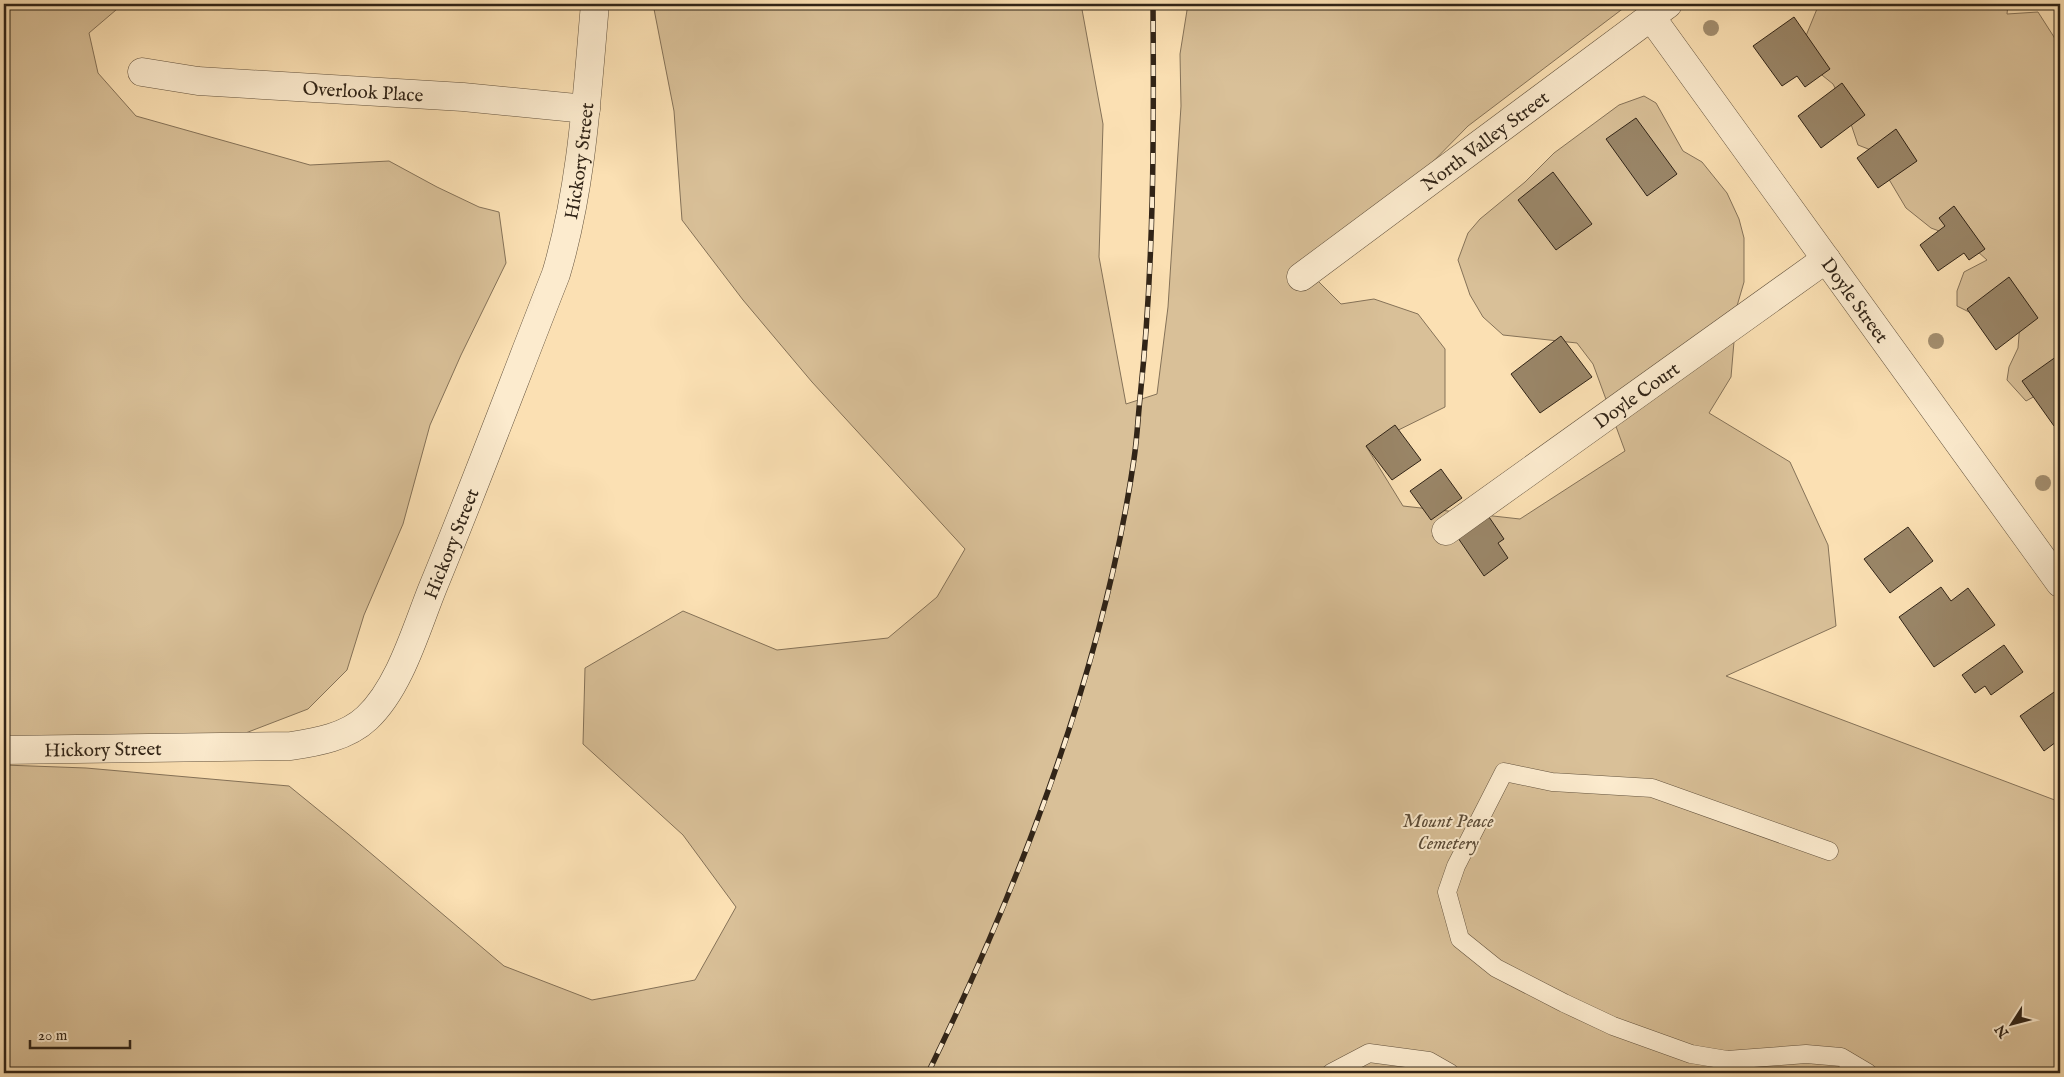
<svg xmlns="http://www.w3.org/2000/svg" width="2064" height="1077" viewBox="0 0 2064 1077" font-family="'IM FELL English',serif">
  <rect width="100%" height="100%" fill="#fbe0b3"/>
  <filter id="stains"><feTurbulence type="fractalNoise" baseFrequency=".004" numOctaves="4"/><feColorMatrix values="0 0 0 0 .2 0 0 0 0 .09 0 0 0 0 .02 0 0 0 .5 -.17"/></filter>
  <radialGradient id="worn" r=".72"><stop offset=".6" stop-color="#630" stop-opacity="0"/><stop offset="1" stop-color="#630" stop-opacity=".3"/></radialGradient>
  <g fill="#d9c098" stroke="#857258">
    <path d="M4,4H123L89,33L98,73L136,116L310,165L389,161L437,187L479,207L499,212L506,263L461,355L430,425L403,524L364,615L347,670L308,709L243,734L4,738Z"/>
    <path d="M653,4H1081L1103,124L1099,257L1126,404L1157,394L1168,307L1181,106L1180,54L1188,4H1629L1468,126L1317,280L1341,304L1374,299L1418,314L1445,349V407L1366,446L1403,506L1520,519L1625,451L1593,364L1577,343L1503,335L1483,317L1470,295L1458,260L1468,233L1480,219L1525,182L1554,153L1619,105L1644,96L1656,103L1683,151L1702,162L1727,193L1739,219L1744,238V282L1737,306L1731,377L1709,413L1790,462L1828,545L1836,626L1726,676L2060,802V1073H4V765L86,768L289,786L348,834L504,966L592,1000L695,980L736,907L683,835L583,744L585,668L683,611L777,650L888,638L937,597L965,549L812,382L743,300L682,220L674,111Z"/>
    <path d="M1819,4H2008L2007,14L2038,12L2054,37L2060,51V399L2048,389L2026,401L2007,380L2009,367L2018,348L2020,322L1983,319L1957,306V291L1964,272L1987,260L1966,241L1931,228L1906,208L1884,171L1876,152L1858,145L1846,109L1833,84L1812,67L1803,43Z"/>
  </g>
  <g fill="#9a8668" stroke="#312417">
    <path d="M1794,17L1830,69L1805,87L1797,76L1782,86L1753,46Z"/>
    <path d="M1842,83L1865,115L1821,148L1798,116Z"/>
    <path d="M1636,118L1677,174L1647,196L1606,139Z"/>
    <path d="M1896,129L1917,161L1878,188L1857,158Z"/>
    <path d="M1553,172L1592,224L1556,250L1518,200Z"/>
    <path d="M1954,206L1985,249L1969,260L1964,253L1938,271L1920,245L1945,226L1939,218Z"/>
    <path d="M2009,277L2038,318L1996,350L1967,309Z"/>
    <path d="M1561,336L1592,377L1540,413L1511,374Z"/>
    <path d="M2060,354V422L2054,426L2022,381Z"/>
    <path d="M1395,425L1421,460L1392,480L1366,446Z"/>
    <path d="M1441,469L1462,498L1431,520L1410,491Z"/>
    <path d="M1489,517L1504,539L1498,543L1508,558L1484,576L1458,538Z"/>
    <path d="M1908,527L1933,561L1890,593L1864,559Z"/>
    <path d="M1941,587L1951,601L1968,588L1995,625L1934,667L1899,617Z"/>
    <path d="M2004,645L2023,672L1991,695L1985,686L1975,693L1962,675Z"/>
    <path d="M2057,690L2060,696V739L2044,751L2020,716Z"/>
  </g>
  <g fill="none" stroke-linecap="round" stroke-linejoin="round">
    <g stroke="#64533e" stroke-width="19">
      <g id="service">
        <path d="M1829,851L1652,788L1552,782L1504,772L1456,866L1447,892L1460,939L1496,968L1564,1003L1613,1026L1691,1054L1727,1060L1806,1054L1841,1057L1868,1073"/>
        <path d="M1331,1073L1369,1053L1429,1061L1450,1073"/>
      </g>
    </g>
    <g stroke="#64533e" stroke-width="29">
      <g id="minor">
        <path id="s1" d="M1651,17L2060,583"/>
        <path id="s2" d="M142,72L198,81L463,97L586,109"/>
        <path id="s3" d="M1301,277L1668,4"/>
        <path id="s4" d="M1446,531L1826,259"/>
        <path id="s5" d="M4,750L291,746C317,742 347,737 367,718C400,687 416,629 433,587C476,483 515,378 556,274C582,187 587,94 595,4"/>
      </g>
    </g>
    <use href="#service" stroke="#fcebce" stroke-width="18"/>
    <use href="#minor" stroke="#fcebce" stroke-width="28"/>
    <g stroke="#312417" stroke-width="5.5">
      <path id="rail" d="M928,1073C1021,882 1103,671 1134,459C1137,439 1138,418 1140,398C1154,267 1154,136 1153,4"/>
    </g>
    <use href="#rail" stroke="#fcebce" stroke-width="4" stroke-dasharray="11" stroke-linecap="butt"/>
  </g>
  <g fill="#a38e6f">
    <circle cx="1711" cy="28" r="8"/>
    <circle cx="1936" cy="341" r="8"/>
    <circle cx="2043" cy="483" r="8"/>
  </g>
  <g text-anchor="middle" stroke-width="4" stroke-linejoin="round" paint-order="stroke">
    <g font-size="19" fill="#312417" stroke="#fcebce">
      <text dy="7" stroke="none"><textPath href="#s2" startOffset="222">Overlook Place</textPath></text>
      <text dy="7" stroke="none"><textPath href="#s3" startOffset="229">North Valley Street</textPath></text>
      <text dy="7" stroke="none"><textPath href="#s5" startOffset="969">Hickory Street</textPath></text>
      <text dy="7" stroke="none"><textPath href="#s1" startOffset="349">Doyle Street</textPath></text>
      <text dy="7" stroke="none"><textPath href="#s4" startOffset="234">Doyle Court</textPath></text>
      <text dy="7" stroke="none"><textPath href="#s5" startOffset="564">Hickory Street</textPath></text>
      <text dy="7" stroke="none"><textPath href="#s5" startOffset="99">Hickory Street</textPath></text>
    </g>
    <g font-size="19" font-style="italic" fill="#5b4b37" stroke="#fcebce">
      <text x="1448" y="827">Mount Peace<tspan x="1448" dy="22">Cemetery</tspan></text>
    </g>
  </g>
  <rect width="2064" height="1077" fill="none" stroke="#fbe0b3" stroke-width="20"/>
  <rect x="5" y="5" width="2054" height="1067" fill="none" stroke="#312417" stroke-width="2.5"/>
  <rect x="10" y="10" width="2044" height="1057" fill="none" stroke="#312417"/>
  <g transform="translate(2012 1024) rotate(234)" stroke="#fcebce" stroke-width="4" paint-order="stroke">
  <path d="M0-4L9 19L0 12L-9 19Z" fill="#312417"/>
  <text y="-8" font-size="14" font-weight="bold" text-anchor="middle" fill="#312417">N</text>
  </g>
  <path d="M30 1040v8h100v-8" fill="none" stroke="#312417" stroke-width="2.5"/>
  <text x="38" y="1040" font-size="15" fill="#312417" stroke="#fcebce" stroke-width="4" paint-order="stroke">20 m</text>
  <rect width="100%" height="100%" filter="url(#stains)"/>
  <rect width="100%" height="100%" fill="url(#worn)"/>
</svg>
